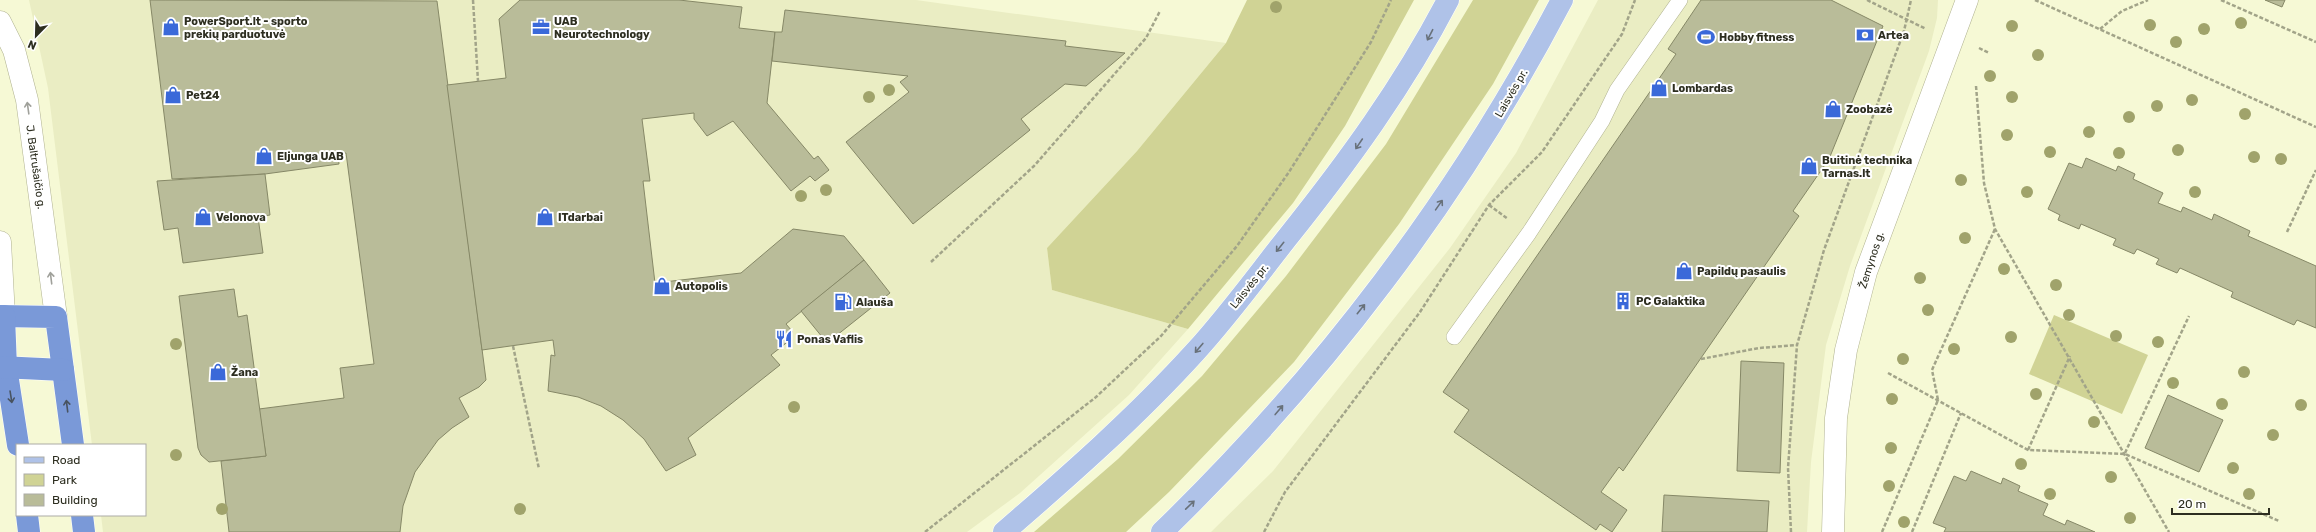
<svg xmlns="http://www.w3.org/2000/svg" width="2316" height="532" viewBox="0 0 2316 532" font-family="Rubik,sans-serif">
  <rect width="100%" height="100%" fill="#f6f9d5"/>
  <g fill="#eaedc3">
    <path d="M29,0H916L1226,43L1137,151L1047,248L1052,290L1188,329L1129,395L1020,493L967,532H103L101,515H145V445H92L48,88Z"/>
    <path d="M1598,0H1938L1937,18L1929,51L1850,266L1826,345L1811,462L1807,532H1211L1273,471L1450,248L1516,153Z"/>
  </g>
  <g fill="#d0d395">
    <path d="M1247,0H1414L1345,126L1293,203L1188,329L1052,290L1047,248L1137,151L1226,43Z"/>
    <path d="M1473,0H1539L1493,84L1399,224L1294,362L1169,492L1126,532H1034L1118,459L1202,376L1286,276L1386,144Z"/>
    <path d="M2054,315L2148,355L2122,414L2029,374Z"/>
  </g>
  <g fill="#b9bc99" stroke="#868867">
    <path d="M150,0L437,1L486,380L479,387L459,398L469,417L452,428L438,440L415,472L403,506L400,532H229L221,461L266,456L259,409L344,398L340,368L374,364L346,153L338,154L339,164L265,174L172,179Z"/>
    <path d="M520,0H679L742,7L739,28L775,32L767,103L814,159L818,156L829,170L815,181L810,176L791,191L733,121L707,136L694,119V113L642,119L650,181H643L655,283L741,273L793,229L844,236L864,260L786,324L792,331L790,340L771,355L780,365L688,438L696,455L666,471L644,439L623,420L601,406L578,397L548,391L551,355L555,356L553,340L482,350L447,85L506,78L499,19Z"/>
    <path d="M1701,0H1831L1883,26L1829,159L1793,211L1799,216L1623,471L1619,467L1601,492L1627,510L1612,532L1600,524L1596,530L1454,432L1469,410L1443,392L1676,54L1668,49Z"/>
    <path d="M2265,0H2285L2282,7Z"/>
    <path d="M785,10L1066,41L1065,46L1125,53L1086,86L1065,84L1021,119L1030,130L913,224L846,142L909,92L900,82L908,76L772,61L775,32H782Z"/>
    <path d="M2086,158L2116,171L2118,166L2135,174L2133,179L2163,193L2158,203L2181,212L2183,207L2212,220L2214,214L2250,231L2248,236L2316,266V328L2297,320L2294,325L2231,297L2233,292L2180,268L2177,273L2156,264L2159,259L2137,249L2134,254L2113,245L2116,239L2081,224L2079,229L2058,220L2060,215L2048,209L2069,163L2082,168Z"/>
    <path d="M265,174L270,215L258,217L263,253L183,263L178,228L164,230L157,181Z"/>
    <path d="M864,260L890,293L827,343L801,311Z"/>
    <path d="M234,289L238,317L247,315L266,456L209,462L201,455L198,448L179,296Z"/>
    <path d="M1741,361L1784,363L1780,473L1737,471Z"/>
    <path d="M2168,395L2223,420L2199,472L2145,448Z"/>
    <path d="M1971,471L2001,484L2003,478L2020,486L2018,491L2048,504L2043,515L2065,525L2067,520L2095,532H1944L1946,528L1933,523L1954,476L1966,481Z"/>
    <path d="M1664,495L1769,501L1767,532H1662Z"/>
  </g>
  <g fill="none" stroke-linecap="round" stroke-linejoin="round">
    <g stroke="#b0b290" stroke-width="16">
      <path id="lane" d="M1454,337L1529,233L1602,121L1617,90L1680,0"/>
    </g>
    <g stroke="#b0b290" stroke-width="23">
      <g id="street">
        <path d="M0,22L14,50L27,100L56,317"/>
        <path d="M0,242L4,316"/>
      </g>
    </g>
    <g stroke="#b0b290" stroke-width="23">
      <path id="secondary" d="M1833,532L1836,418L1846,350L1866,272L1967,0"/>
    </g>
    <g stroke="#fff" stroke-width="23">
      <g id="primary">
        <path d="M1004,532C1070,475 1136,417 1195,352C1228,316 1257,276 1287,238C1347,163 1404,85 1448,0"/>
        <path d="M1162,532C1322,377 1459,197 1562,0"/>
      </g>
    </g>
    <g stroke="#fff" stroke-width="23">
      <g id="highway">
        <path d="M0,316L56,317L73,445"/>
        <path d="M4,316L6,367L18,445"/>
        <path d="M0,367L63,370"/>
        <path d="M27,515L29,532"/>
        <path d="M82,515L84,532"/>
      </g>
    </g>
    <g stroke="#a2a489" stroke-width="2.5" stroke-dasharray="4 2" stroke-linecap="butt">
      <path d="M473,0L478,81"/>
      <path d="M1867,0L1926,29"/>
      <path d="M2035,0L2316,127"/>
      <path d="M2221,0L2316,42"/>
      <path d="M2100,29L2122,11L2148,0"/>
      <path d="M1979,48L1989,53"/>
      <path d="M1976,86L1984,183L1995,229L2169,532"/>
      <path d="M1489,205L1508,219"/>
      <path d="M2287,232L2316,170"/>
      <path d="M931,262L1034,166L1146,38L1160,11"/>
      <path d="M513,346L539,469"/>
      <path d="M1701,359L1759,348L1797,345"/>
      <path d="M1888,373L2028,450L2125,454L2279,521"/>
      <path d="M2028,450L2070,356"/>
      <path d="M2125,453L2189,316"/>
      <path d="M925,532L1096,397L1161,336L1237,246L1289,172L1371,42L1391,0"/>
      <path d="M1264,532L1285,492L1420,312L1489,205L1542,152L1622,34L1635,0"/>
      <path d="M1791,532L1788,468L1797,345L1824,250L1904,31L1911,0"/>
      <path d="M1882,532L1938,400L1932,370L1995,229"/>
      <path d="M1912,532L1961,413"/>
    </g>
    <use href="#lane" stroke="#fff" stroke-width="15"/>
    <use href="#street" stroke="#fff" stroke-width="22"/>
    <use href="#secondary" stroke="#fff" stroke-width="22"/>
    <use href="#primary" stroke="#afc2e8" stroke-width="22"/>
    <use href="#highway" stroke="#7a99d8" stroke-width="22"/>
  </g>
  <g fill="#a0a36b">
    <circle cx="1276" cy="7" r="6"/>
    <circle cx="2241" cy="23" r="6"/>
    <circle cx="2150" cy="25" r="6"/>
    <circle cx="2012" cy="26" r="6"/>
    <circle cx="2204" cy="29" r="6"/>
    <circle cx="2176" cy="42" r="6"/>
    <circle cx="2038" cy="55" r="6"/>
    <circle cx="1990" cy="76" r="6"/>
    <circle cx="889" cy="90" r="6"/>
    <circle cx="869" cy="97" r="6"/>
    <circle cx="2012" cy="97" r="6"/>
    <circle cx="2192" cy="100" r="6"/>
    <circle cx="2157" cy="106" r="6"/>
    <circle cx="2245" cy="114" r="6"/>
    <circle cx="2129" cy="117" r="6"/>
    <circle cx="2089" cy="132" r="6"/>
    <circle cx="2007" cy="135" r="6"/>
    <circle cx="2178" cy="150" r="6"/>
    <circle cx="2050" cy="152" r="6"/>
    <circle cx="2119" cy="153" r="6"/>
    <circle cx="2254" cy="157" r="6"/>
    <circle cx="2281" cy="159" r="6"/>
    <circle cx="1961" cy="180" r="6"/>
    <circle cx="826" cy="190" r="6"/>
    <circle cx="2027" cy="192" r="6"/>
    <circle cx="2195" cy="192" r="6"/>
    <circle cx="801" cy="196" r="6"/>
    <circle cx="1965" cy="238" r="6"/>
    <circle cx="2004" cy="269" r="6"/>
    <circle cx="1920" cy="278" r="6"/>
    <circle cx="2056" cy="285" r="6"/>
    <circle cx="1928" cy="310" r="6"/>
    <circle cx="2069" cy="315" r="6"/>
    <circle cx="2116" cy="336" r="6"/>
    <circle cx="2011" cy="337" r="6"/>
    <circle cx="2158" cy="342" r="6"/>
    <circle cx="176" cy="344" r="6"/>
    <circle cx="1954" cy="349" r="6"/>
    <circle cx="1903" cy="359" r="6"/>
    <circle cx="2244" cy="372" r="6"/>
    <circle cx="2173" cy="383" r="6"/>
    <circle cx="2036" cy="394" r="6"/>
    <circle cx="1892" cy="399" r="6"/>
    <circle cx="2222" cy="404" r="6"/>
    <circle cx="2301" cy="405" r="6"/>
    <circle cx="794" cy="407" r="6"/>
    <circle cx="2094" cy="422" r="6"/>
    <circle cx="2273" cy="435" r="6"/>
    <circle cx="1891" cy="448" r="6"/>
    <circle cx="176" cy="455" r="6"/>
    <circle cx="2021" cy="464" r="6"/>
    <circle cx="2233" cy="468" r="6"/>
    <circle cx="2111" cy="477" r="6"/>
    <circle cx="1889" cy="486" r="6"/>
    <circle cx="2050" cy="494" r="6"/>
    <circle cx="2249" cy="494" r="6"/>
    <circle cx="222" cy="509" r="6"/>
    <circle cx="520" cy="509" r="6"/>
    <circle cx="2130" cy="518" r="6"/>
    <circle cx="1904" cy="522" r="6"/>
  </g>
  <defs><path id="oneway-shaft" d="M-6 0H5M1.5-3L5.5 0L1.5 3" fill="none" stroke-width="1.6" stroke-linecap="round" stroke-linejoin="round"/></defs>
  <g stroke="#68717a">
    <use href="#oneway-shaft" transform="translate(1430 35) rotate(117)"/>
    <use href="#oneway-shaft" transform="translate(1359 144) rotate(124)"/>
    <use href="#oneway-shaft" transform="translate(1439 205) rotate(-55)"/>
    <use href="#oneway-shaft" transform="translate(1280 247) rotate(129)"/>
    <use href="#oneway-shaft" transform="translate(1361 309) rotate(-51)"/>
    <use href="#oneway-shaft" transform="translate(1199 348) rotate(130)"/>
    <use href="#oneway-shaft" transform="translate(1279 410) rotate(-50)"/>
    <use href="#oneway-shaft" transform="translate(1190 505) rotate(-44)"/>
  </g>
  <g stroke="#a0a19b">
    <use href="#oneway-shaft" transform="translate(28 108) rotate(-98)"/>
    <use href="#oneway-shaft" transform="translate(51 278) rotate(-97)"/>
  </g>
  <g stroke="#485360">
    <use href="#oneway-shaft" transform="translate(11 397) rotate(81)"/>
    <use href="#oneway-shaft" transform="translate(67 406) rotate(-97)"/>
  </g>
  <defs>
    <g id="shop-bare" transform="scale(1.38)"><path d="M-5-2.5h2.3a2.7 3.5 0 0 1 5.4 0H5L5.5 6h-11ZM-1.5-2.5h3a1.5 2.3 0 0 0-3 0Z" fill="#3a69d9" stroke="#fff" stroke-width="2.5" paint-order="stroke"/></g>
    <g id="office-bare" transform="scale(1.38)"><path d="M-6-3h4V-5.5h4V-3h4V5H-6ZM-1-4.5V-3h2v-1.5ZM-6 0V1H6V0Z" fill="#3a69d9" stroke="#fff" stroke-width="2.5" paint-order="stroke"/></g>
    <g id="bank-bare" transform="scale(1.38)"><path d="M-6-4H6V4H-6ZM0-2.3a2.3 2.3 0 1 0 0 4.6a2.3 2.3 0 1 0 0-4.6Z" fill="#3a69d9" stroke="#fff" stroke-width="2.5" paint-order="stroke"/></g>
    <g id="stadium-bare" transform="scale(1.38)"><path d="M0-5a6.5 5 0 1 0 0 10a6.5 5 0 1 0 0-10ZM-3.5-1.8h7v3.6h-7Z" fill="#3a69d9" stroke="#fff" stroke-width="2.5" paint-order="stroke"/></g>
    <g id="building-bare" transform="scale(1.38)"><path d="M-4-6H4V6H1V3H-1V6H-4ZM-2.5-4.3h1.7v1.8h-1.7ZM.8-4.3h1.7v1.8H.8ZM-2.5-1h1.7V.8h-1.7ZM.8-1h1.7V.8H.8Z" fill="#3a69d9" stroke="#fff" stroke-width="2.5" paint-order="stroke"/></g>
    <g id="fuel-bare" transform="scale(1.38)"><path d="M-5.5-6h7V0h2V4h1.3V-2.5L3-4.5l.8-.8L6-3V5H2.5V1h-1V6h-7ZM-4.2-4.7v3.2H.2V-4.7Z" fill="#3a69d9" stroke="#fff" stroke-width="2.5" paint-order="stroke"/></g>
    <g id="restaurant-bare" transform="scale(1.38)"><path d="M-5-6h1v4h1v-4h1v4h1v-4h1v5L-1.5 .5V6h-2V.5L-5-1ZM5-6V6H3V1.5H1.5Q1.5-4 5-6Z" fill="#3a69d9" stroke="#fff" stroke-width="2.5" paint-order="stroke"/></g>
  </defs>
  <g fill-rule="evenodd">
    <use href="#shop-bare" x="171" y="27"/>
    <use href="#office-bare" x="541" y="27"/>
    <use href="#bank-bare" x="1865" y="35"/>
    <use href="#stadium-bare" x="1706" y="37"/>
    <use href="#shop-bare" x="1659" y="88"/>
    <use href="#shop-bare" x="173" y="95"/>
    <use href="#shop-bare" x="1833" y="109"/>
    <use href="#shop-bare" x="264" y="156"/>
    <use href="#shop-bare" x="1809" y="166"/>
    <use href="#shop-bare" x="203" y="217"/>
    <use href="#shop-bare" x="545" y="217"/>
    <use href="#shop-bare" x="1684" y="271"/>
    <use href="#shop-bare" x="662" y="286"/>
    <use href="#building-bare" x="1623" y="301"/>
    <use href="#fuel-bare" x="843" y="302"/>
    <use href="#restaurant-bare" x="784" y="339"/>
    <use href="#shop-bare" x="218" y="372"/>
  </g>
  <g text-anchor="middle" stroke-width="4" stroke-linejoin="round" paint-order="stroke">
    <g font-size="11" font-weight="bold" fill="#2d2e20" stroke="#fff" text-anchor="start">
      <text x="184" y="25">PowerSport.lt - sporto<tspan x="184" dy="13">prekių parduotuvė</tspan></text>
      <text x="554" y="25">UAB<tspan x="554" dy="13">Neurotechnology</tspan></text>
      <text x="1878" y="39">Artea</text>
      <text x="1719" y="41">Hobby fitness</text>
      <text x="1672" y="92">Lombardas</text>
      <text x="186" y="99">Pet24</text>
      <text x="1846" y="113">Zoobazė</text>
      <text x="277" y="160">Eljunga UAB</text>
      <text x="1822" y="164">Buitinė technika<tspan x="1822" dy="13">Tarnas.lt</tspan></text>
      <text x="216" y="221">Velonova</text>
      <text x="558" y="221">ITdarbai</text>
      <text x="1697" y="275">Papildų pasaulis</text>
      <text x="675" y="290">Autopolis</text>
      <text x="1636" y="305">PC Galaktika</text>
      <text x="856" y="306">Alauša</text>
      <text x="797" y="343">Ponas Vaflis</text>
      <text x="231" y="376">Žana</text>
    </g>
    <g font-size="11" fill="#2d2e20" stroke="#fff">
      <text transform="translate(1511 93) rotate(-60)" y="4">Laisvės pr.</text>
      <text transform="translate(36 167) rotate(82)" y="4">J. Baltrušaičio g.</text>
      <text transform="translate(1871 260) rotate(-72)" y="4">Žemynos g.</text>
      <text transform="translate(1249 286) rotate(-51)" y="4">Laisvės pr.</text>
    </g>
  </g>
  <rect x="16" y="444" width="130" height="72" fill="#ffffff" stroke="#ababa6"/>
  <rect x="24" y="457" width="20" height="6" fill="#afc2e8" stroke="#ababa6"/>
  <text x="52" y="464" font-size="12" fill="#2d2e20">Road</text>
  <rect x="24" y="474" width="20" height="12" fill="#d0d395" stroke="#ababa6"/>
  <text x="52" y="484" font-size="12" fill="#2d2e20">Park</text>
  <rect x="24" y="494" width="20" height="12" fill="#b9bc99" stroke="#ababa6"/>
  <text x="52" y="504" font-size="12" fill="#2d2e20">Building</text>
  <g transform="translate(36 36) rotate(203)" stroke="#ffffff" stroke-width="3" paint-order="stroke">
  <path d="M0-3L7 15L0 10L-7 15Z" fill="#2d2e20"/>
  <text y="-6" font-size="11" font-weight="bold" text-anchor="middle" fill="#2d2e20">N</text>
  </g>
  <path d="M2172 508v6h97v-6" fill="none" stroke="#2d2e20" stroke-width="2"/>
  <text x="2178" y="508" font-size="12" fill="#2d2e20" stroke="#ffffff" stroke-width="3" paint-order="stroke">20 m</text>
</svg>
